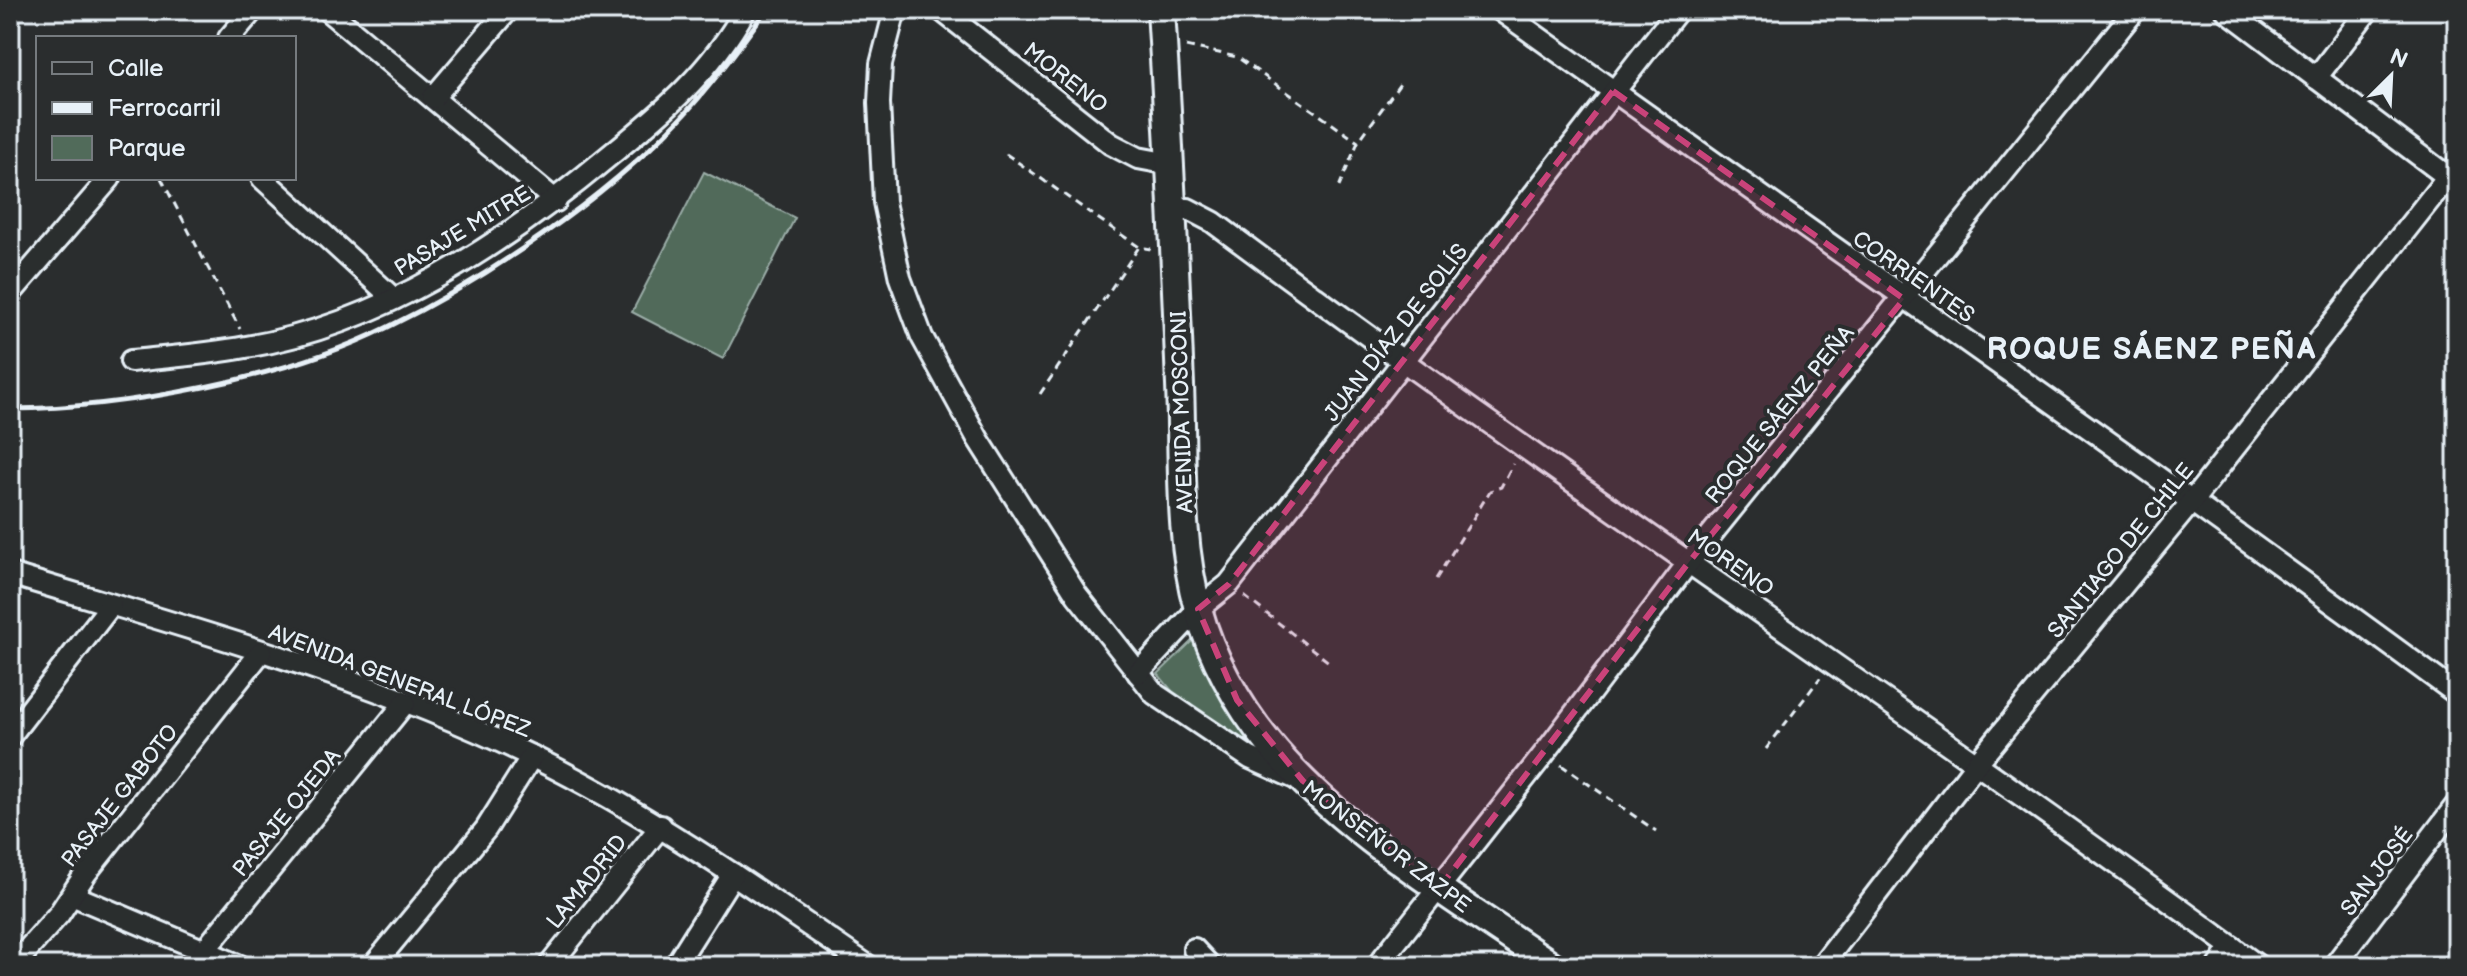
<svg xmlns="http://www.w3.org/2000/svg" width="2467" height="976" viewBox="0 0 2467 976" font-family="'Balsamiq Sans',sans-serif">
  <rect width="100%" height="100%" fill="#2a2d2e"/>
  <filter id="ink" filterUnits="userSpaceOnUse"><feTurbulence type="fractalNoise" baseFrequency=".0125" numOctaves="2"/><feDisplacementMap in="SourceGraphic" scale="16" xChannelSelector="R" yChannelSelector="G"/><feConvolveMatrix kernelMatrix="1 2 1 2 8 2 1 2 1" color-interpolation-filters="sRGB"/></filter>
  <g filter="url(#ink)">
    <g fill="#516b5a" stroke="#9caea9" stroke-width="2">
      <path d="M704,172L795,218L723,359L632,312Z"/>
      <path d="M1194,639L1232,712L1257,746L1187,709L1158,674Z"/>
    </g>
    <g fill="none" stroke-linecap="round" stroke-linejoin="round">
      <g stroke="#e8f1f8" stroke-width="26">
        <g id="minor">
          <path d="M327,10L556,201"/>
          <path d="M895,10L881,64L879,103L884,202L900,278L922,337L978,439L1077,595L1155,694L1250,758L1297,779"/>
          <path d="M941,10L1111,144L1138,158L1170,164"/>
          <path d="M1500,10C1819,239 2141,461 2457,694"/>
          <path d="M2226,10L2456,183"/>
          <path d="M229,38L253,10"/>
          <path d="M2316,78L2368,10"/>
          <path d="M433,98L508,10"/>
          <path d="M262,178L394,299"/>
          <path d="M1172,209H1188L1213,222C1556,478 1914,713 2258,966"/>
          <path d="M10,294L110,178"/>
          <path d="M131,361C170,357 208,354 246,347C383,324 505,243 609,156C663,112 711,72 745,10"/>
          <path d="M10,574C184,627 371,677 535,758C653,816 760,892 868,966"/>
          <path d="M1138,673L1198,609L1229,584L1678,10"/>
          <path d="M10,736L111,605"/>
          <path d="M72,895L240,966"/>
          <path d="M1194,949L1210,966"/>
          <path d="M204,951L405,703"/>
          <path d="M13,966L59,914L86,873L261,652"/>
          <path d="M373,966L486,829L532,756"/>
          <path d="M549,966L661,826"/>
          <path d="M675,966L733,874"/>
          <path d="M1377,966L1544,754L1689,562L2135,10"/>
          <path d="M1821,966L1977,763L2193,500L2457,165"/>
          <path d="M2219,966L2232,947"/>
          <path d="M2334,966L2457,804"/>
        </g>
      </g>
      <g stroke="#e8f1f8" stroke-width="32">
        <path id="tertiary" d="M1161,10C1169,135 1175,260 1180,385C1183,458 1178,538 1198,609C1211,656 1237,704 1268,742C1339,831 1460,901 1553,966"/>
      </g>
      <g stroke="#e8f1f8" stroke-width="3" stroke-dasharray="8 6" stroke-linecap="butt">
        <path d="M1186,46L1237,57L1358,142"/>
        <path d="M1006,154L1139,247L1151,249"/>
        <path d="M161,178L240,329"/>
        <path d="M1339,187L1358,142L1402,81"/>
        <path d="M1040,394L1139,247"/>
        <path d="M1436,579L1490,491L1501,487L1513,464"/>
        <path d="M1244,596L1330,663"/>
        <path d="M1766,749L1820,678"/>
        <path d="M1561,765L1656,831"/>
      </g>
      <use href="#minor" stroke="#2a2d2e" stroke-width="20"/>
      <use href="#tertiary" stroke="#2a2d2e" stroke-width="26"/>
      <path stroke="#e8f1f8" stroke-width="5" d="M10,409C126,408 284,379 388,327C485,280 605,198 679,120C711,86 739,48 766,10"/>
    </g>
  </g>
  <path fill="#ca437a" fill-opacity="0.2" stroke="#ca437a" stroke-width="6" stroke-dasharray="16 10" stroke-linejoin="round" d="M1613,91L1904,299L1689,562L1440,887L1303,781L1237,700L1198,609L1229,584Z"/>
  <g text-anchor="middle" stroke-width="8" stroke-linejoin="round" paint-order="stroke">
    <g font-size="22" fill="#e8f1f8" stroke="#2a2d2e">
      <text transform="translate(1066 77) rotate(38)" y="8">MORENO</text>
      <text transform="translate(462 230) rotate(-31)" y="8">PASAJE MITRE</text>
      <text transform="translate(1914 276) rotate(35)" y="8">CORRIENTES</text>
      <text transform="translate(1395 332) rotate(-52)" y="8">JUAN DÍAZ DE SOLÍS</text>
      <text transform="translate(1181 412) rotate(-92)" y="8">AVENIDA MOSCONI</text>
      <text transform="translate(1779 414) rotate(-51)" y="8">ROQUE SÁENZ PEÑA</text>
      <text transform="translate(2120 550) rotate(-51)" y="8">SANTIAGO DE CHILE</text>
      <text transform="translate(1731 562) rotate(35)" y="8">MORENO</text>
      <text transform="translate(400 680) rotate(21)" y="8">AVENIDA GENERAL LÓPEZ</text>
      <text transform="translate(119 795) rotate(-52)" y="8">PASAJE GABOTO</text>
      <text transform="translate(286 812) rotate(-51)" y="8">PASAJE OJEDA</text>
      <text transform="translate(1387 846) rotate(37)" y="8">MONSEÑOR ZAZPE</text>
      <text transform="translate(2376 871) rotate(-53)" y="8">SAN JOSÉ</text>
      <text transform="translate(586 881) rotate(-51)" y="8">LAMADRID</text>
    </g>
    <g font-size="30" font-weight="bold" letter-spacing="2" fill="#e8f1f8" stroke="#2a2d2e">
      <text x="2152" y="359">ROQUE SÁENZ PEÑA</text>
    </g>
  </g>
  <rect width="2467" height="976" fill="none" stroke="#2a2d2e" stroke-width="40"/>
  <rect x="20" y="20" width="2427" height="936" fill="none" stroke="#e8f1f8" stroke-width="3" filter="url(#ink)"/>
  <rect x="36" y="36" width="260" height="144" fill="#2a2d2e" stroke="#767b7f" stroke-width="2"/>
  <rect x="52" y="62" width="40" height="12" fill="#2a2d2e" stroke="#767b7f" stroke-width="2"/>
  <text x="108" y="76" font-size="24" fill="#e8f1f8">Calle</text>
  <rect x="52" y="102" width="40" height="12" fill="#e8f1f8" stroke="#767b7f" stroke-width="2"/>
  <text x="108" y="116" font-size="24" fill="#e8f1f8">Ferrocarril</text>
  <rect x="52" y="136" width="40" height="24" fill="#516b5a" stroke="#767b7f" stroke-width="2"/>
  <text x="108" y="156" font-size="24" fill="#e8f1f8">Parque</text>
  <g transform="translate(2391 76) rotate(24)" stroke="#2a2d2e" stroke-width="6" paint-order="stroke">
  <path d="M0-6L14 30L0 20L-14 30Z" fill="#e8f1f8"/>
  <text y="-12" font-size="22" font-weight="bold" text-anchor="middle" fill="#e8f1f8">N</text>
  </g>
</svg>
